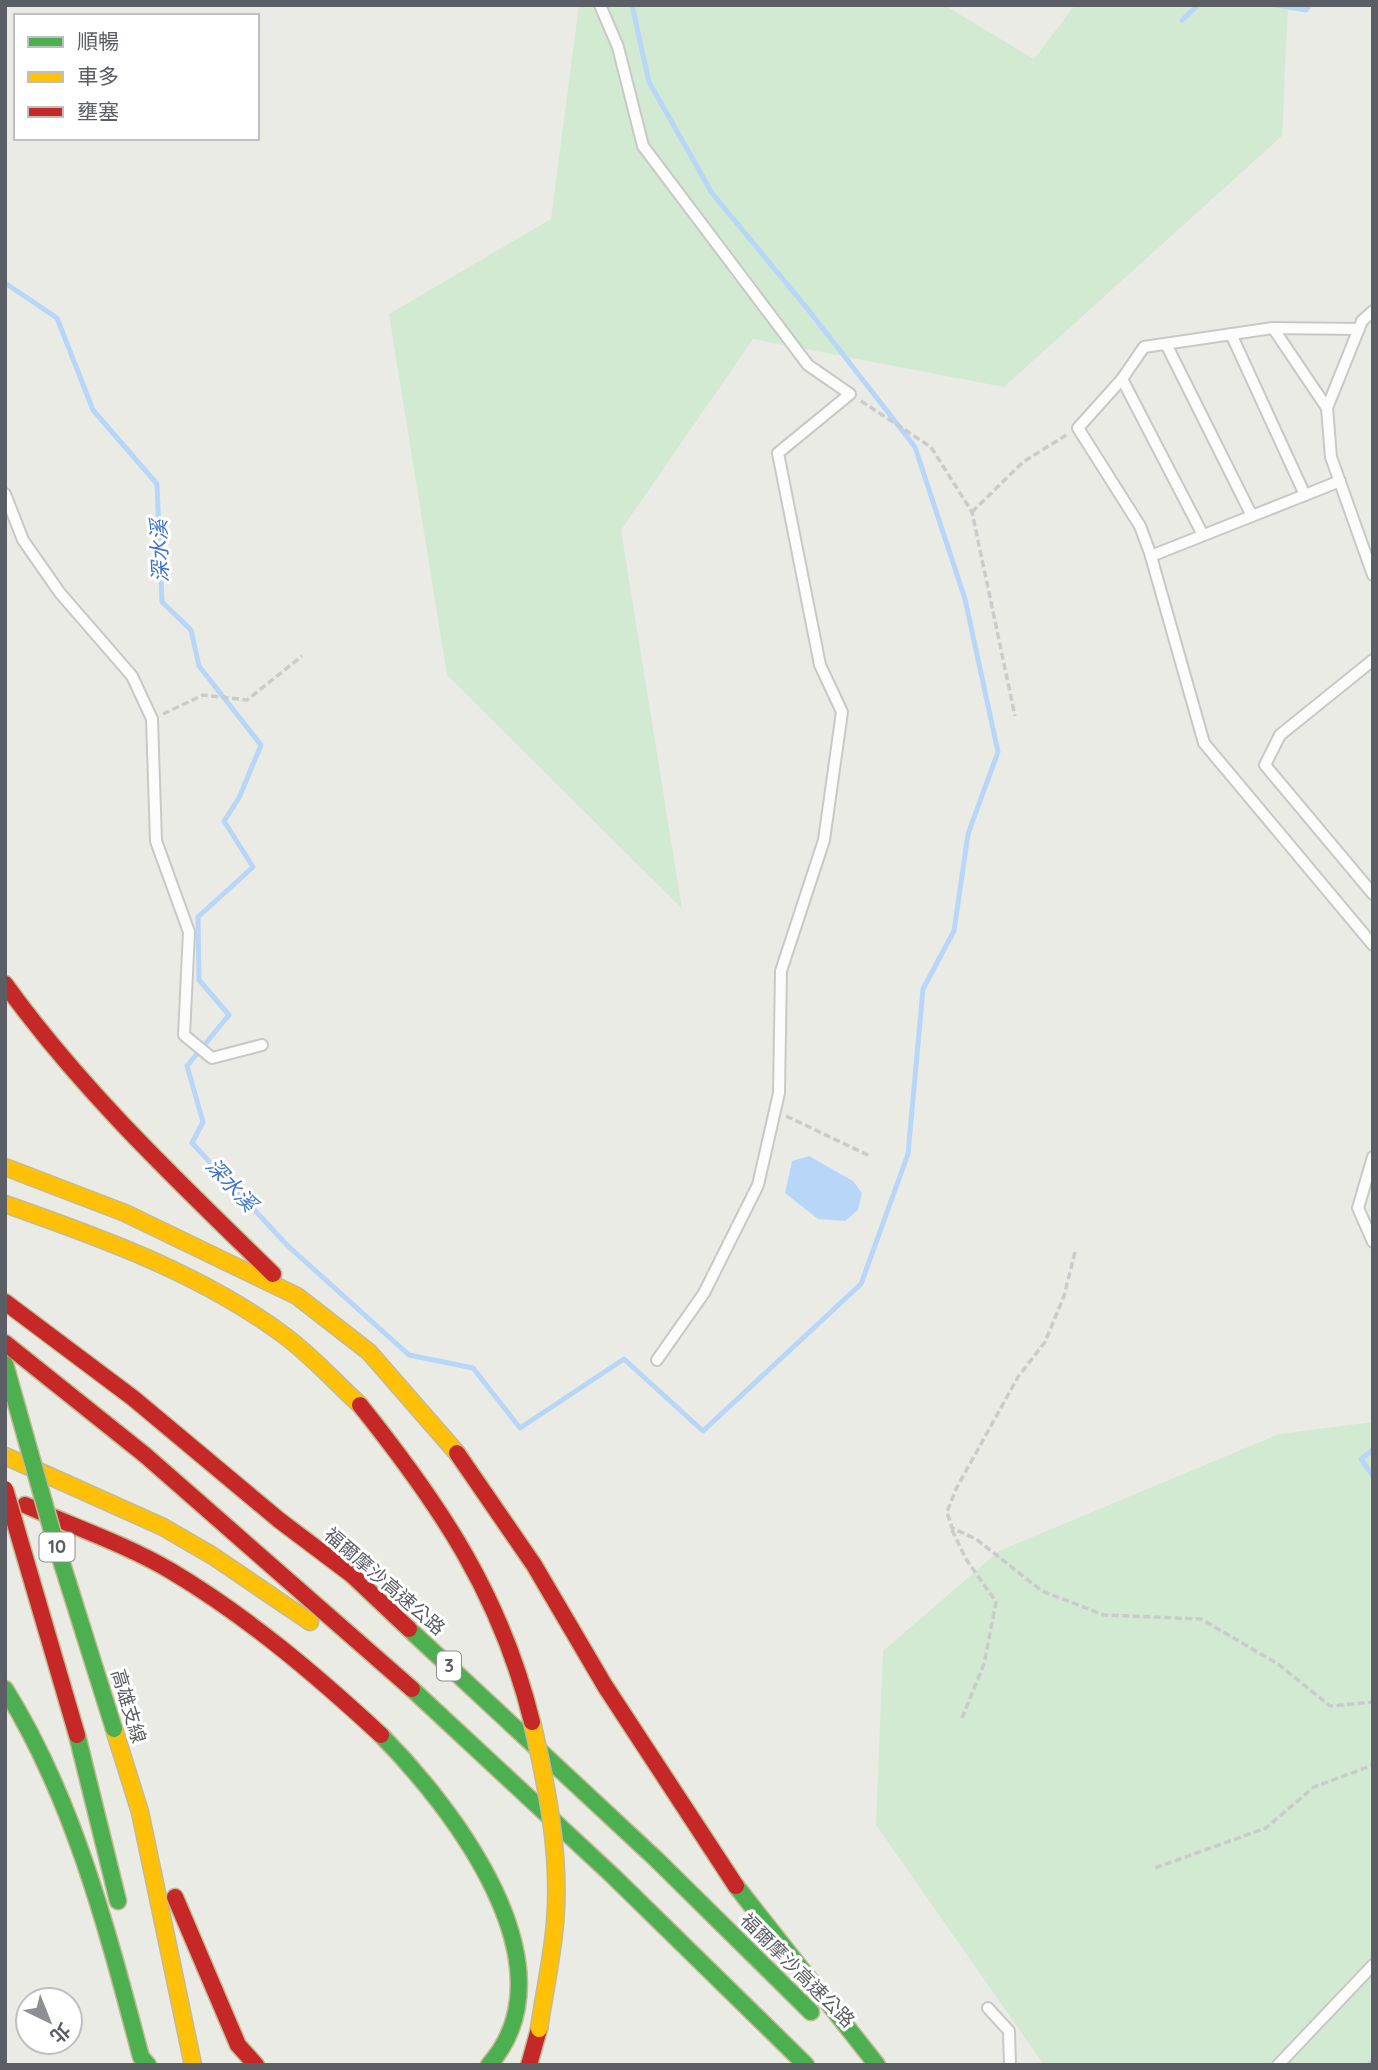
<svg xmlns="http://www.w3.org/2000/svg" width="1378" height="2070" viewBox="0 0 1378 2070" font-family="Quicksand,'Noto Sans TC',sans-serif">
  <rect width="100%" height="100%" fill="#ebebe6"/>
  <g fill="#d2e9d2">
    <path d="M579,5H944L1034,59L1075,5H1288L1282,136L1004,387L753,339L621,530L682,909L447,675L389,314L551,219Z"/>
    <path d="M1373,1422V2065H1044L876,1825L883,1651L999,1551L1279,1434Z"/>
  </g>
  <path fill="#b8d6f8" d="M809,1156L853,1181L862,1193L858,1210L845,1221L818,1219L785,1193L792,1161Z"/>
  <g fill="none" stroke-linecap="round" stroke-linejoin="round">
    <g stroke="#b8d6f8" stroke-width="5">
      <path d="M1277,5L1306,10L1310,5"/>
      <path d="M1182,20L1198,5"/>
      <path d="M5,283L57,318L93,410L157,484L162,602L191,630L199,666L261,745L239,798L224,821L253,867L198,917L199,980L229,1015L187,1066L203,1122L192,1143L288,1246L409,1355L473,1368L520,1428L624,1359L703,1431L861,1284L908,1154L923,989L954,931L968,834L998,752L965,599L915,447L810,312L712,193L649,82L632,5"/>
      <path d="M1373,1450L1361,1459L1373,1476"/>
    </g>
    <g stroke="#c8c8c6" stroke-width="14">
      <g id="lane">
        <path d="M600,5L618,47L643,146L808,365L850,394L778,453L820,665L842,712L824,840L781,971L779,1093L758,1185L704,1293L657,1360"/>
        <path d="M1373,311L1362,321L1327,408L1331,457L1373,575"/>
        <path d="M1273,328L1327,408"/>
        <path d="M1359,329L1273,328L1144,347L1122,379L1078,428L1140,526L1150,553L1204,743L1373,945"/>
        <path d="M1166,344L1252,516"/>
        <path d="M1122,379L1203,535"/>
        <path d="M5,494L23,540L60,593L132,676L152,719L156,841L189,932L184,1035L212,1058L262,1045"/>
        <path d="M1305,495L1340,481"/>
        <path d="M1151,556L1305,495L1231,334"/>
        <path d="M1373,660L1280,735L1265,765L1373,894"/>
        <path d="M1373,1157L1358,1208L1373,1242"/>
        <path d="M988,2008L1009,2031L1010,2065"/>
        <path d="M1278,2065L1373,1965"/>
      </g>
    </g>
    <g stroke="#c3ba92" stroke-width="19">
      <g id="fast">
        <path d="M409,1629L656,1859L811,2012"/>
        <path d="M5,1689C74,1799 108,1933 141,2057L148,2065"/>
        <path d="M412,1689L613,1876L806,2065"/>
        <path d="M77,1735L118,1901"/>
        <path d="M381,1735C452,1807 576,1966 489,2065"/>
        <path d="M736,1886L877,2065"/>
      </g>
    </g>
    <g stroke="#c3ba92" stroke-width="19">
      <g id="slow">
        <path d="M5,1167L125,1213L297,1296L369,1352L457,1453"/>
        <path d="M5,1204C102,1238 202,1274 285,1336C312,1356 335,1382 360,1405"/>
        <path d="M5,1456L163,1527L213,1556L310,1622"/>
        <path d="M114,1729L140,1812L193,2065"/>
      </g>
    </g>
    <g stroke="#c3ba92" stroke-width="19">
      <g id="jam">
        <path d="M5,984C83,1092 178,1181 273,1274"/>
        <path d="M5,1302L133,1398L279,1520L352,1575L409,1629"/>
        <path d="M5,1343L145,1455L412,1689"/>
        <path d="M457,1453L534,1565L605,1686L736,1886"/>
        <path d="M25,1505C74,1527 125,1544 171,1571C248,1617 315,1674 381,1735"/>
        <path d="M175,1897L238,2045L256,2065"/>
        <path d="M529,2065L539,2029"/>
      </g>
    </g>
    <g stroke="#c8ccca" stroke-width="3.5" stroke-dasharray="7 3.5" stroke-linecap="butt">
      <path d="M861,401L931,447L972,512L1015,716"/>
      <path d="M972,512L1023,462L1068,434"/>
      <path d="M163,714L203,695L247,700L302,656"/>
      <path d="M786,1116L870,1156"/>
      <path d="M1075,1252L1064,1296L1045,1342L1018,1377L956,1489L947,1512L952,1528L976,1539L1042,1591L1104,1615L1201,1619L1278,1664L1330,1706L1373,1702"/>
      <path d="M952,1530L966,1559L996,1602L984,1664L962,1718"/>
      <path d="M1155,1868L1266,1828L1314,1787L1373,1765"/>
      <path d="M1368,2065L1373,2060"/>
    </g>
    <use href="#lane" stroke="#fcfcfb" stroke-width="10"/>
    <use href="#fast" stroke="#4caf50" stroke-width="16"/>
    <use href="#slow" stroke="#ffc107" stroke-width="16"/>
    <use href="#jam" stroke="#c62828" stroke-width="16"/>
    <g stroke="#c3ba92" stroke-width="19" stroke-linecap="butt">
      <path id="fast-bridge" d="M5,1364L54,1538L114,1729"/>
    </g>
    <g stroke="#c3ba92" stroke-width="19" stroke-linecap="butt">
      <path id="slow-bridge" d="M532,1722C547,1787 561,1856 555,1923C552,1959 544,1994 539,2029"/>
    </g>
    <g stroke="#c3ba92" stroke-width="19" stroke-linecap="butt">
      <g id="jam-bridge">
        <path d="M360,1405C440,1505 501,1595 532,1722"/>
        <path d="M5,1489L77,1735"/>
      </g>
    </g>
    <use href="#fast-bridge" stroke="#4caf50" stroke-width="16"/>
    <use href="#slow-bridge" stroke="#ffc107" stroke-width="16"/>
    <use href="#jam-bridge" stroke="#c62828" stroke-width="16"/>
  </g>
  <g text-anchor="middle" stroke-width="6" stroke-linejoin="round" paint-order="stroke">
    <g fill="#fff" stroke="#8c8e92" stroke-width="2">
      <rect x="39.5" y="1532.5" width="35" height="29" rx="5"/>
      <rect x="437" y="1651.5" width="24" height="29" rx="5"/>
    </g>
    <g font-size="18" font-weight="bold" fill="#5b5e64">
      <text x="57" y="1553">10</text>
      <text x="449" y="1672">3</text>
    </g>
    <g font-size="19" fill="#5b5e64" stroke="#fff">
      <text transform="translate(385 1581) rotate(41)" y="7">福爾摩沙高速公路</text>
      <text transform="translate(129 1706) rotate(73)" y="7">高雄支線</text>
      <text transform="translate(798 1970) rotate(45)" y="7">福爾摩沙高速公路</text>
    </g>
    <g font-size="21" font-style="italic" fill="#3f74c8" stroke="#fff">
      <text transform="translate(160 551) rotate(-92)" y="7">深水溪</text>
      <text transform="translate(231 1185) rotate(47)" y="7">深水溪</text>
    </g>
  </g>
  <rect width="1378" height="2070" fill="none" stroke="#5b5e64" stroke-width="14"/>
  <rect x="14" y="14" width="245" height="126" fill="#ffffff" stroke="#bdbfc1" stroke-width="2"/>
  <rect x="28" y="37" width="35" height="10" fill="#4caf50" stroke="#bdbfc1" stroke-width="2"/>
  <text x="77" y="49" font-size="21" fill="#5b5e64">順暢</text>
  <rect x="28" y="72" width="35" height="10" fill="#ffc107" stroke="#bdbfc1" stroke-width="2"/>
  <text x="77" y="84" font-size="21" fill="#5b5e64">車多</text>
  <rect x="28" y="107" width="35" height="10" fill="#c62828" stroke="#bdbfc1" stroke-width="2"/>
  <text x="77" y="119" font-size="21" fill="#5b5e64">壅塞</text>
  <g transform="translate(49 2021) rotate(137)"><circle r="33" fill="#ffffff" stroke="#bdbfc1" stroke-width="2"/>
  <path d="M0-5L12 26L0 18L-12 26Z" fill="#8d8f92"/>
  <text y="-10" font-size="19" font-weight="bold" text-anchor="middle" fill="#5b5e64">北</text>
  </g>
</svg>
